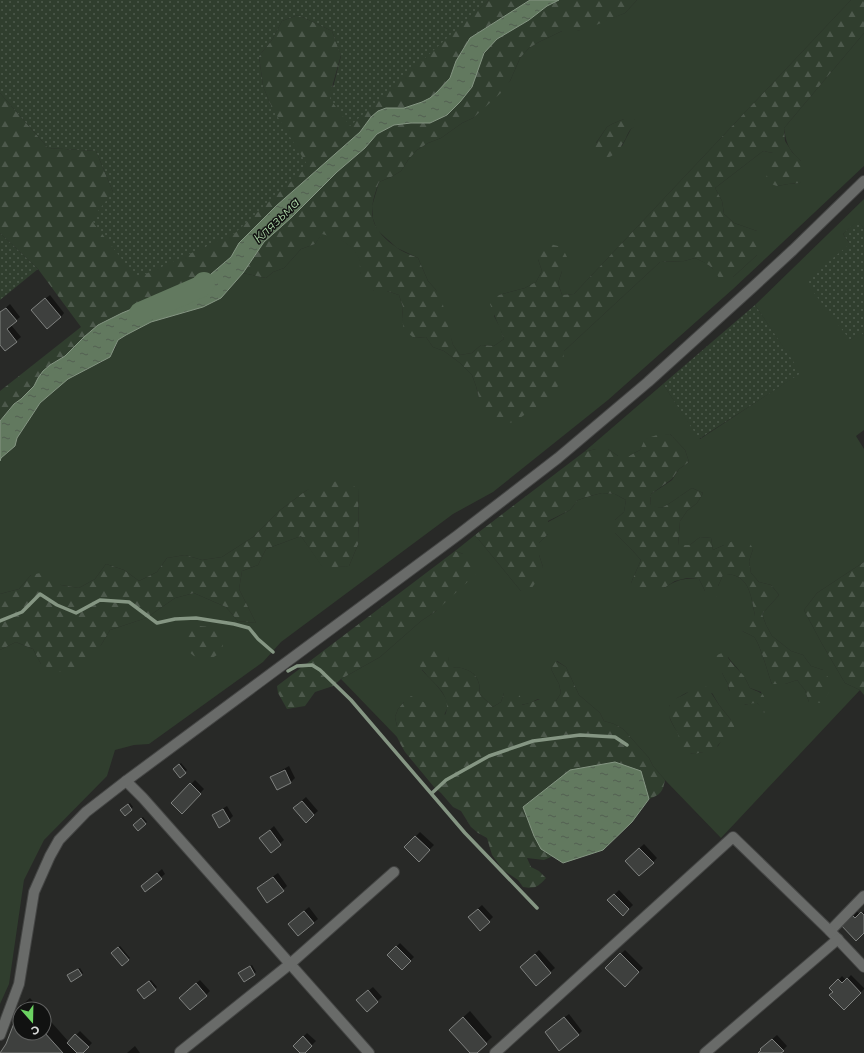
<svg xmlns="http://www.w3.org/2000/svg" width="864" height="1053" viewBox="0 0 864 1053" font-family="Montserrat,sans-serif">
  <defs>
    <pattern id="forest-firs" width="22" height="20" patternUnits="userSpaceOnUse"><rect width="22" height="20" fill="#303e2e"/><path d="M5 1l3.5 6h-7zM16 11l3.5 6h-7z" fill="#4d594c"/></pattern>
    <pattern id="garden-dots" width="8" height="8" patternUnits="userSpaceOnUse"><rect width="8" height="8" fill="#303e2e"/><path d="M2 2h.1M6 6h.1" fill="none" stroke="#4d594c" stroke-width="1.8" stroke-linecap="round"/></pattern>
    <pattern id="water-ripples" width="26" height="14" patternUnits="userSpaceOnUse"><rect width="26" height="14" fill="#62795f"/><path d="M2 4q2-2 4 0t4 0M15 11q2-2 4 0t4 0" fill="none" stroke="#536051"/></pattern>
  </defs>
  <rect width="100%" height="100%" fill="#282927"/>
  <g fill="#303e2e" fill-rule="evenodd">
    <path d="M637,0H851L574,294L562,295L558,283L562,271L538,259L542,271L536,282L525,288L499,295L494,316L500,327L504,339L494,346L481,345L472,353L460,355L453,345L436,290L428,281L418,258L397,248L377,230L373,219L372,206L379,182L391,177L401,171L408,160L417,150L428,143L441,138L462,123L473,118L510,81L520,58L529,48L539,42L562,31H577L625,13ZM624,119H634L636,125L631,129L622,146L596,143L607,127L612,124Z"/>
    <path d="M864,33V166L733,289L608,400L493,492L453,514L281,642L263,662L149,744L134,745L115,750L107,776L44,840L24,880L9,984L0,1004V650L16,642L33,649L41,664L101,645L110,630L146,618L175,598L194,593L226,607L238,621L256,623L239,589L242,571L258,565L266,549L301,536L323,567L349,566L359,542L358,489L307,490L279,511L253,537L222,557L202,560L185,555L167,558L157,572L139,581L124,570L106,564L95,579L79,588L61,585L31,575L19,589L0,594V461L1,458L15,446L17,438L40,403L68,379L94,365L102,362L115,349L118,340L126,335L151,322L203,307L220,298L243,273L266,278L273,272L284,268L301,249L315,244L322,233C337,237 356,244 360,261C361,265 359,270 361,274C364,280 370,285 374,291H387L399,295L403,307L402,319L414,338L426,337L433,347L444,351L460,363L472,375L476,386L479,398L564,351L660,262L684,261L695,258L706,263L716,271L733,277L757,255V231L734,223L724,214L722,201L715,188L763,151L773,153L777,186L788,184L800,183L801,161C789,150 786,144 784,128Z"/>
    <path d="M864,199V229L858,221L843,234L850,244V340L861,331L864,336V430L856,436L864,449V562L817,593L804,610L821,642L845,683L860,690L721,838L665,780L653,766L649,758L623,729L614,724L604,721L600,713L579,695L566,667L557,661L551,669L559,684L561,693L556,701L538,699L530,703L521,705L504,693L501,702L493,707C490,704 482,697 480,694C479,691 480,687 479,684C476,670 462,667 449,667L448,657L422,670C430,679 448,694 448,707C447,709 445,713 444,716C427,701 427,701 404,702L398,709L395,717L397,726V737L341,679L380,657L421,621L436,611L463,554L455,551L475,535L521,591L543,567L539,555V543L548,534V522L570,510L578,500L590,496L602,493L615,494L626,500L624,512L615,520V533L633,551L641,560L631,583L664,588C678,579 683,578 699,579L705,591L718,586L723,575C727,575 733,574 736,576C751,582 752,602 755,615L742,631C746,633 751,635 754,637C760,643 768,674 772,684H785L797,680L805,690L809,702L823,670L811,666L803,655L791,651L772,636L766,625L762,614L779,595L771,585L759,582L751,573L749,561L753,549L724,545L713,550L711,538L700,537L690,545H678L680,521L687,511L697,503L703,493L692,488C681,495 672,503 661,508L650,506L651,494L672,480L679,469L689,462L685,450L670,434L646,439L640,450L629,456H618L608,449H596L584,452L663,384L700,439L800,373L755,305ZM728,657C732,663 737,667 741,673C745,677 747,682 750,688L761,692L764,713L762,708L757,703H751L745,705L729,690L728,684L722,673V666ZM688,692L712,693L719,705L731,720L721,741L718,746L703,752L691,754L673,725L670,719L669,706L677,698Z"/>
  </g>
  <g fill="url(#forest-firs)">
    <path d="M489,0H530L470,38L456,61L450,78L437,92L430,98L413,106L404,108L396,109L371,117L360,132L276,206L239,243L231,257L204,280L175,299L166,302L148,303L139,306L122,313L98,325L84,337L65,356L50,365L43,371L38,378L34,386L21,399L14,404L0,421V391L81,327L38,269L0,233V93L48,148L96,151L113,192L271,106L263,86L259,56L272,40L282,21L298,15L332,31L341,55L332,87L455,30Z"/>
    <path d="M559,0H637L625,13L589,28L577,31H562L539,42L529,48L520,58L510,81L502,92L473,118L462,123L441,138L428,143L417,150L408,160L401,171L391,177L379,182C375,193 370,207 373,219C375,230 387,241 396,247C402,252 411,255 418,258L428,281L436,290L442,301L453,345L460,355L472,353L481,345L494,346L504,339C500,327 494,316 490,304L499,295L525,288L536,282L542,271L538,259V247L550,244L562,247L568,259L562,271L558,283L562,295L574,294L851,0H864V33L784,128L785,141L792,152L801,161L806,172L800,183L788,184L777,186L765,182L773,153L763,151L715,188L722,201L724,214L734,223L757,231L763,242L757,255L733,277L721,282C714,267 710,265 695,258L684,261L660,262L564,351L561,383L543,402L514,422L502,424L491,420L483,411L479,398L476,386L472,375L460,363L444,351L433,347L426,337L414,338L404,330L402,319L403,307L399,295L387,291H374L364,284C362,280 361,276 360,272C360,268 360,263 359,259C353,243 337,238 322,234L315,244L301,249L284,268L273,272L266,278L243,273L264,242L292,217L337,172L365,148L377,134L394,125L411,123H430L447,115L460,102L478,69L484,53L497,39L529,20L547,6Z"/>
    <path d="M624,119H634L637,121L636,126C636,126 631,129 631,129C629,131 627,135 626,138C619,151 610,164 594,155L593,148L607,127L612,124Z"/>
    <path d="M670,434L685,450L689,462L679,469L672,479L651,494L650,505L661,508C672,503 681,495 692,488L703,493L697,503L687,511L680,521L678,545H690L700,537L711,538L713,550L735,540L747,538L753,549L749,561L751,573L759,582L771,585L779,595L762,614L766,625L772,636L791,651L803,655L811,666L823,670L830,680L829,692L822,703L809,702L805,690L797,680L785,684H772C768,674 760,643 754,637C751,635 746,633 742,631L743,620L755,615C752,602 751,582 736,576C733,574 727,575 723,575L718,586L716,598L705,591L699,579L687,578L675,581L664,588L638,593L631,583L641,560L633,551L615,533V520L624,512L626,500L615,494L602,493L590,496L578,500L570,510L548,521V534L539,543V555L543,567L538,579L531,589L521,591L475,535L584,452L596,449H608L618,456H629L640,450L645,439L657,435Z"/>
    <path d="M343,479L358,489L359,542L349,566L323,568L301,536L266,549L258,565L242,571L239,589L256,623L238,621L226,607L194,593L175,598L146,618L110,630L101,645L75,670L57,672L41,664L33,649L16,642L0,650V594L19,589L31,575L49,571L61,585L79,588L95,579L106,564L124,570L139,581L157,572L167,558L185,555L202,560L222,557L253,537L279,511L307,490Z"/>
    <path d="M455,551L463,554L476,574L436,611L421,621L380,657L341,679L333,686L315,692L305,706L287,709L278,693L277,686Z"/>
    <path d="M864,562V695L860,690L845,683L821,642L804,610L817,593Z"/>
    <path d="M193,626C212,626 215,627 223,645L221,651L217,655L212,658L206,659L194,656L189,652L185,640L184,634L187,628Z"/>
    <path d="M433,648L443,649L448,657L450,667C462,667 476,670 479,684C480,687 479,691 480,694C482,697 490,704 493,707L501,702L504,693L512,689L520,696L522,705C531,703 538,699 547,697L556,701L561,693L559,684L551,669L556,661L566,667L579,695L600,713L604,721L614,724L623,729L649,758L653,766L665,780C663,792 660,795 649,799L641,771L545,790L523,807L534,836L541,849L553,856L544,860L527,858L531,867L539,871L546,878C538,887 535,889 523,887L518,880L503,870L492,855L487,838L478,833L471,827L461,811L453,807L441,793L434,787L405,752L401,745L397,737V726L395,717L398,709L404,702L411,696L421,701L430,704L439,708L445,715C446,713 447,709 447,706C447,688 424,678 418,662C417,660 417,656 417,653L423,649Z"/>
    <path d="M724,652L731,662L744,676L750,688C764,695 763,691 768,708L764,713L761,708L757,703C751,703 745,705 738,706L731,696L728,684L722,673V666L715,656Z"/>
    <path d="M696,682L702,684L708,688L719,705L731,720L734,725L735,731L733,737C717,742 718,744 713,758H708L703,752C698,753 692,755 688,753C681,749 680,740 678,734C674,725 665,715 670,704C674,697 682,697 688,692C691,689 692,686 696,682Z"/>
  </g>
  <g fill="url(#garden-dots)">
    <path d="M0,0H489L350,126L330,99L341,56L332,31L298,15L282,21L272,40L259,56L263,86L271,106L308,166L235,233L137,278L91,220L113,192L96,151L48,148L0,93Z"/>
    <path d="M858,220L864,229V336L861,332L850,340L805,281L850,244L843,234Z"/>
    <path d="M0,233L38,269L0,300Z"/>
    <path d="M755,305L801,373L699,439L663,384Z"/>
  </g>
  <g fill="url(#water-ripples)" stroke="#859683">
    <path d="M530,0H559L547,6L529,20L497,39L484,53L472,87L460,102L447,115L430,123H411L394,125L377,134L365,148L337,172L292,217L264,242L243,273L221,298L203,307L151,322L126,335L118,340L110,357L68,379L40,403L17,438L15,446L1,458L0,461V421L14,404L21,399L34,386L38,378L43,371L50,365L65,356L84,337L98,325L122,313L139,306L148,303L166,302L175,299L204,280L231,257L239,243L276,206L360,132L371,117L378,111L386,108H404L422,102L430,98L437,92L450,78L456,61L470,38Z"/>
    <path d="M615,762L641,771L649,799L632,822L603,850L563,863L541,849L534,836L523,807L570,770Z"/>
  </g>
  <g fill="#0007">
    <path d="M50,295L64,313L61,317L36,306Z"/>
    <path d="M10,304L20,317L11,325L21,337L6,350L0,343V313Z"/>
    <path d="M181,763L187,770L180,776L176,767Z"/>
    <path d="M289,766L295,778L291,782L278,789L271,778L275,774Z"/>
    <path d="M195,780L204,789L182,812L173,803Z"/>
    <path d="M306,797L318,811L306,821L298,804Z"/>
    <path d="M130,803L133,807L125,814L123,808Z"/>
    <path d="M227,806L233,816L229,820L213,816L217,812Z"/>
    <path d="M143,817L147,822L138,830L134,825Z"/>
    <path d="M274,826L284,840L271,851L261,838Z"/>
    <path d="M420,832L434,845L419,860L405,847Z"/>
    <path d="M644,844L657,858L640,875L626,861Z"/>
    <path d="M162,869L165,874L146,890L142,886Z"/>
    <path d="M278,873L287,886L283,890L258,888L262,884Z"/>
    <path d="M619,890L633,905L623,915L609,900Z"/>
    <path d="M482,905L493,917L489,921L473,913Z"/>
    <path d="M309,907L318,919L298,935L289,924Z"/>
    <path d="M856,910L860,915L864,911V932L841,924Z"/>
    <path d="M400,943L414,957L402,969L388,955Z"/>
    <path d="M120,946L130,958L123,964L112,953Z"/>
    <path d="M539,950L555,968L536,984L521,967Z"/>
    <path d="M625,950L643,968L625,986L606,968Z"/>
    <path d="M252,965L256,972L244,981L241,972Z"/>
    <path d="M80,968L83,973L82,975L70,974Z"/>
    <path d="M851,975L864,988V989L844,1009L834,992L831,988L842,976L846,980Z"/>
    <path d="M151,980L157,987L155,989L140,988Z"/>
    <path d="M200,980L210,991L206,995L184,994Z"/>
    <path d="M373,987L382,997L367,1010L362,996Z"/>
    <path d="M30,998L40,1009H20L21,1006Z"/>
    <path d="M20,1010V1033H44V1014L69,1042L80,1031L92,1043L82,1053H1L6,1044Z"/>
    <path d="M470,1011L492,1037L475,1053H471L457,1023Z"/>
    <path d="M569,1014L582,1031L578,1035L550,1028Z"/>
    <path d="M307,1033L316,1041L304,1053H301L294,1046Z"/>
    <path d="M777,1035L787,1046L780,1053H759L762,1050L761,1049L765,1045Z"/>
    <path d="M135,1046L140,1053H127Z"/>
  </g>
  <g fill="none" stroke-linecap="round" stroke-linejoin="round">
    <g stroke="#859683" stroke-width="3.5">
      <path d="M0,621L22,612L40,594L57,605L76,613L100,600L129,602L157,623L175,619L196,618L234,624L249,628L258,639L273,652"/>
      <path d="M288,671L297,666L312,665L320,670L351,700L465,833L537,908"/>
      <path d="M432,793L446,780L489,756L533,741L580,735L615,737L627,745"/>
    </g>
    <path stroke="#62795f" stroke-width="22" d="M140,313L200,287L204,283"/>
  </g>
  <g fill="#3e403e" stroke="#7f817f">
    <path d="M45,298L61,317L47,329L31,310Z"/>
    <path d="M6,308L17,321L7,329L17,342L5,351L0,345V312Z"/>
    <path d="M179,764L186,773L180,778L173,769Z"/>
    <path d="M285,770L291,783L277,790L270,777Z"/>
    <path d="M190,783L201,794L182,814L171,803Z"/>
    <path d="M302,801L314,815L306,823L293,808Z"/>
    <path d="M128,804L132,810L125,816L120,810Z"/>
    <path d="M223,809L230,821L219,828L212,815Z"/>
    <path d="M141,818L146,824L138,831L133,825Z"/>
    <path d="M270,830L281,845L271,853L259,838Z"/>
    <path d="M415,836L430,850L419,862L404,847Z"/>
    <path d="M639,848L654,863L639,876L625,861Z"/>
    <path d="M157,873L162,879L145,892L141,886Z"/>
    <path d="M273,877L284,891L267,903L257,888Z"/>
    <path d="M614,894L629,909L623,916L607,900Z"/>
    <path d="M478,909L490,922L480,931L468,917Z"/>
    <path d="M304,911L314,923L298,936L288,924Z"/>
    <path d="M861,912L864,915V933L856,941L840,924L851,914L855,918Z"/>
    <path d="M396,946L411,961L402,970L387,955Z"/>
    <path d="M118,947L129,960L122,966L111,953Z"/>
    <path d="M620,953L639,972L625,987L605,968Z"/>
    <path d="M535,954L551,973L536,986L520,967Z"/>
    <path d="M250,966L255,975L244,982L238,973Z"/>
    <path d="M78,969L82,975L71,982L67,975Z"/>
    <path d="M847,978L861,993L844,1010L829,995L833,992L829,988L838,979L842,983Z"/>
    <path d="M149,981L156,990L144,999L137,990Z"/>
    <path d="M196,983L207,996L190,1010L179,998Z"/>
    <path d="M368,990L378,1002L367,1012L356,1000Z"/>
    <path d="M21,1005L24,1009H20V1033H44V1032L63,1053H0L6,1044Z"/>
    <path d="M463,1017L487,1044L477,1053H470L449,1030Z"/>
    <path d="M564,1017L579,1035L559,1051L545,1032Z"/>
    <path d="M75,1034L89,1047L83,1053H77L67,1043Z"/>
    <path d="M303,1036L312,1046L305,1053H300L293,1046Z"/>
    <path d="M772,1039L784,1051L781,1053H758L761,1050L760,1049Z"/>
  </g>
  <g fill="none" stroke-linecap="round" stroke-linejoin="round">
    <g stroke="#444544" stroke-width="12">
      <g id="minor">
        <path d="M126,781L143,798L369,1053"/>
        <path d="M830,931L864,896"/>
        <path d="M181,1053L180,1052L290,964L394,872"/>
        <path d="M495,1053L733,837L830,931L864,967"/>
        <path d="M705,1053L838,939"/>
      </g>
    </g>
    <g stroke="#444544" stroke-width="12">
      <path id="tertiary" d="M0,1035L19,984L34,892L50,856L59,840L86,812L126,781L458,535L558,458L648,382L753,287L793,250L864,181"/>
    </g>
    <use href="#minor" stroke="#696b69" stroke-width="10"/>
    <use href="#tertiary" stroke="#696b69" stroke-width="10"/>
  </g>
  <g text-anchor="middle" stroke-width="3" stroke-linejoin="round" paint-order="stroke">
    <g font-size="13" font-style="italic" fill="#acd5a7" stroke="#111211">
      <text transform="translate(276 220) rotate(-44)" y="5">Клязьма</text>
    </g>
  </g>
  <g transform="translate(32 1021) rotate(160)"><circle r="19" fill="#111211" stroke="#606160"/>
  <path d="M0-3L7 15L0 10L-7 15Z" fill="#6cd362"/>
  <text y="-6" font-size="11" font-weight="bold" text-anchor="middle" fill="#d7d8d7">С</text>
  </g>
</svg>
